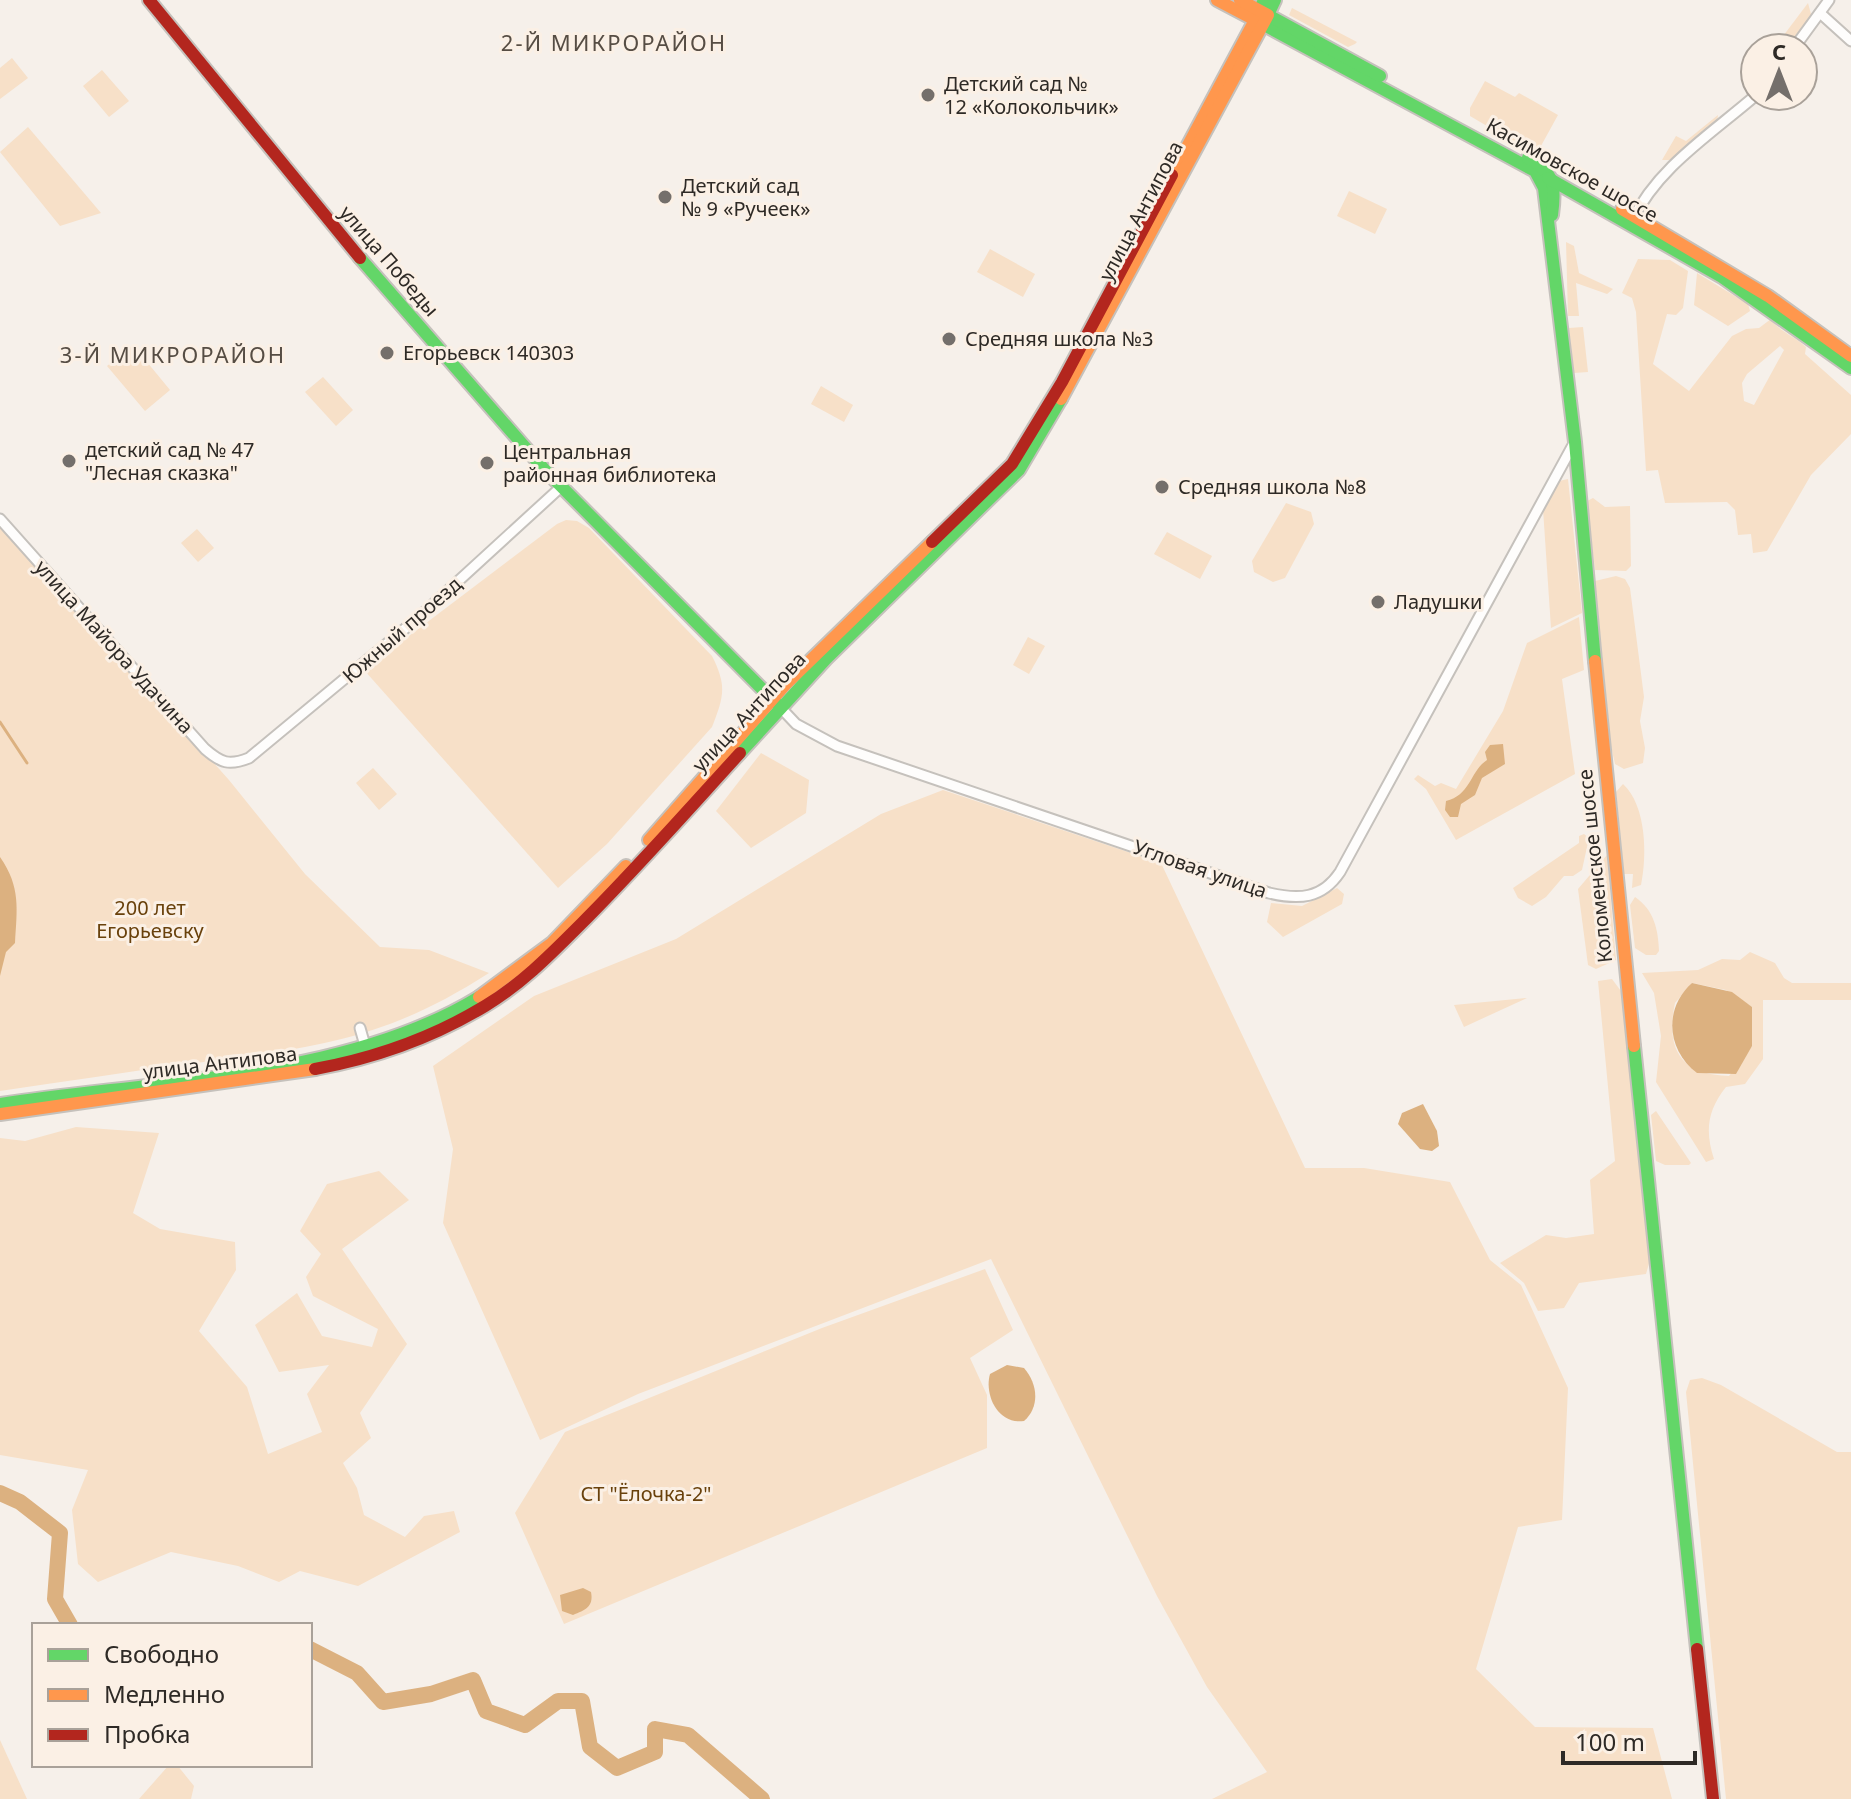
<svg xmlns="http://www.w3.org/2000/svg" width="1851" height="1799" viewBox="0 0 1851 1799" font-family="'Noto Sans',sans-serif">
  <rect width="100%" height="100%" fill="#f6f0ea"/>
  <g fill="#f7e0c8" fill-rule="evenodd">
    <path d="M1808,3L1812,18L1789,48H1774Z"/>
    <path d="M1292,8L1357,42L1355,44L1348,47L1289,15Z"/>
    <path d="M12,58L28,78L0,99V68Z"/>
    <path d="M102,70L129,101L109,117L83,86Z"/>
    <path d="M1485,81L1515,97L1519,93L1558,115L1536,155L1470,116V108Z"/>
    <path d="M1718,115L1717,123L1671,160H1662L1676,136L1686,141Z"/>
    <path d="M28,127L101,213L60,226L0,152Z"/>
    <path d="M1349,191L1387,209L1375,234L1337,216Z"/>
    <path d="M1566,242L1574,246L1579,273L1613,289L1607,294L1576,283L1579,316H1568Z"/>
    <path d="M990,249L1035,274L1023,297L977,272Z"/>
    <path d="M1638,259L1670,260L1688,271L1683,308L1676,315L1667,314L1653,364L1689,391L1732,336L1746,329L1759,328L1771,319C1780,332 1794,336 1806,347L1805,354L1851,395V434L1811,475L1767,551L1753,553L1751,534L1738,535L1735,510L1727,502L1665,503L1658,470L1646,471L1636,312L1632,298L1622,293ZM1780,346L1784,350L1754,405L1744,401L1742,383L1747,374Z"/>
    <path d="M1697,273L1748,304L1750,311L1728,326L1694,305Z"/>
    <path d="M1583,327L1588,372L1574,373L1569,328Z"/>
    <path d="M133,345L170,390L145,411L107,366Z"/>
    <path d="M323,377L353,410L336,426L305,392Z"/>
    <path d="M821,386L853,405L844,422L811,404Z"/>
    <path d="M1568,479L1582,613L1551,628L1543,509L1559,481Z"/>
    <path d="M1593,498L1605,507L1630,506L1631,566L1626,571L1595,570L1587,501Z"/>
    <path d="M1286,503L1311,512L1314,524L1285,578L1273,582L1254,572L1252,561Z"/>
    <path d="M566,520L577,521L589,528L712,656C727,686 724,696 712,727L607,844L558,888L364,670L557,524Z"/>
    <path d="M0,523L229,780L305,874L380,947L429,950L489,973C382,1042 310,1048 188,1064C125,1072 63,1082 0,1091Z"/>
    <path d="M197,529L214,548L198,562L181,543Z"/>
    <path d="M1167,532L1212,556L1200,579L1154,554Z"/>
    <path d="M1616,576L1625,579L1630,588L1644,697L1640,721L1645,748L1643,763L1624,769L1615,764L1611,746L1595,581Z"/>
    <path d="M1579,617L1584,670L1562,679L1575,774L1456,840L1426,789L1414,779L1418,775L1435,786L1441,783L1456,789L1503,711L1527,643Z"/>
    <path d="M1028,637L1045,646L1029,674L1013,665Z"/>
    <path d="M761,753L809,780L806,813L751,848L716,811Z"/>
    <path d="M373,768L397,794L379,810L356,783Z"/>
    <path d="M1623,784C1647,806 1647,857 1641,885L1632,888L1633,874H1624L1616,792Z"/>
    <path d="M943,790L1161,863L1305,1168H1364L1450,1182L1490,1260L1521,1285L1568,1388L1562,1520L1518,1527L1476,1669L1535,1727L1653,1728L1672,1799H1212L1267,1772L1207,1687L1157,1596L991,1259L638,1394L540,1440L443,1223L453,1149L433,1066L534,996L676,939L881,814Z"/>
    <path d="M1584,834L1589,838L1582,870L1573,876H1564L1546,897L1532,906L1518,898L1513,888L1579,843V836Z"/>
    <path d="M1607,855L1616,960L1596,969L1588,965L1578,889Z"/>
    <path d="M1337,888L1344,894L1342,904L1283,937L1267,922L1271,903L1302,906Z"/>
    <path d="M1635,897C1654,910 1658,929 1659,951L1656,955H1646L1635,948L1630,905Z"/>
    <path d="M1750,952L1775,963L1784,978L1792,983H1851V1000H1763V1059L1745,1084L1726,1087C1707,1111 1705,1131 1714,1159L1706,1162L1656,1082L1661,1036L1654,993L1642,973L1698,970L1722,959L1740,960ZM1692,983L1726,990L1752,1007V1046L1729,1076C1681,1075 1665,1049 1675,1003Z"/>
    <path d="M1612,979L1621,991L1650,1260L1646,1274L1579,1283L1564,1308L1538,1311L1524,1283L1500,1263L1546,1235L1566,1238L1594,1234L1590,1180L1615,1161L1598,981Z"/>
    <path d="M1527,998L1464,1027L1454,1005Z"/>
    <path d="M1656,1111L1691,1163L1689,1165H1665L1656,1161L1651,1115Z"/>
    <path d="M76,1127L159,1133L133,1213L160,1229L235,1242L236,1270L199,1331L247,1387L268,1454L322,1432L307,1394L329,1365L279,1372L255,1325L297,1293L322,1336L372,1347L378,1329L313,1296L306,1277L321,1254L300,1231L327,1184L379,1171L409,1200L342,1249L407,1344L360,1413L371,1438L343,1463L357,1488L364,1515L405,1537L424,1516L454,1511L460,1532L358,1586L300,1571L279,1582L238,1566L171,1552L98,1582L78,1564L72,1510L88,1470L0,1455V1138L25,1141Z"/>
    <path d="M985,1269L1013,1330L970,1358L987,1395V1448L564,1624L515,1513L565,1432L822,1328Z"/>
    <path d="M1702,1378L1721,1385L1837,1452H1851V1799H1726L1686,1392L1690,1380Z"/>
    <path d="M0,1740L27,1799H0Z"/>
    <path d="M169,1765H177L194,1786L191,1799H139Z"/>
  </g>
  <g fill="#dcb180">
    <path d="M1503,744L1505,764L1482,778L1475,795L1461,804L1458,817H1450L1445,810L1446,801C1471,795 1470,771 1487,760L1485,752L1490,745Z"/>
    <path d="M0,857C21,887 17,909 15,943L6,952L0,976Z"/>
    <path d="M1692,983L1732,992L1752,1007V1046L1736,1074L1697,1073C1667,1050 1663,1009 1692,983Z"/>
    <path d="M1423,1104L1437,1131L1439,1146L1432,1151L1420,1149L1398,1124L1402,1113Z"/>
    <path d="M1007,1365L1024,1368C1038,1384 1040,1407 1024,1421C998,1425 984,1395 990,1374Z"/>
    <path d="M583,1588L591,1592C594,1607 585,1610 573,1615L562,1611L560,1595Z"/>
  </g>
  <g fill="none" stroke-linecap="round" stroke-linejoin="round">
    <path stroke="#dcb180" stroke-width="3" d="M0,722L27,763"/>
    <g stroke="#dcb180" stroke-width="16">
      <path d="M0,1493L20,1502L60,1533L55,1599L70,1625"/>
      <path d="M310,1649L357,1673L383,1702L431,1694L473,1680L486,1711L525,1725L558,1701H582L590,1747L617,1768L655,1752V1729L688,1735L762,1799"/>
    </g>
    <g stroke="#c5c1bc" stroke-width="13">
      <g id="street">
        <path d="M1820,13L1851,41"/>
        <path d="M1794,48L1829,0"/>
        <path d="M1632,221C1657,168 1711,134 1755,96"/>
        <path d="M0,519L205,749C221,763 229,766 249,758L419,617L561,487"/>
        <path d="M780,707L796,724L837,746L1269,893C1299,900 1322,899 1340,872L1573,445"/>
        <path d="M360,1028L366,1049"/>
      </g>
    </g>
    <g stroke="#c5c1bc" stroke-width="16">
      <g id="fast">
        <path d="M1264,0L1255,20L1535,171L1544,188L1575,442L1595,661"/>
        <path d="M1275,0L1268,15L1380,76"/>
        <path d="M1528,158C1555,173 1556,186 1552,215"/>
        <path d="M1548,178L1722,277L1851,368"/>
        <path d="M360,258L544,469L778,705"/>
        <path d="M740,753L826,659L1019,470L1061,399"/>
        <path d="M1634,1046L1697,1649"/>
        <path d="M0,1104C152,1081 347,1078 479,997"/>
      </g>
    </g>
    <g stroke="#c5c1bc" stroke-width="16">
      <g id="slow">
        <path d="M1172,175L1255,20L1217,0"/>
        <path d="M1622,209L1768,296L1851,356"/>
        <path d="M1061,399L1268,15L1240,0"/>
        <path d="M1595,661L1634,1046"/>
        <path d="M649,840L785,685L932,542"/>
        <path d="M479,997L552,943L626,866"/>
        <path d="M0,1114L315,1069"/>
      </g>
    </g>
    <g stroke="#c5c1bc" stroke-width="16">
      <g id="jam">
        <path d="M149,0L360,258"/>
        <path d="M932,542L1012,464L1062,382L1172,175"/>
        <path d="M315,1069C375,1058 432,1038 485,1006C522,984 552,953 582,923C637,868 688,810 740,753"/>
        <path d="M1697,1649L1713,1799"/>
      </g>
    </g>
    <use href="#street" stroke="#fefdfc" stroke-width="9"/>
    <use href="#fast" stroke="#63d668" stroke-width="12"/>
    <use href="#slow" stroke="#ff974d" stroke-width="12"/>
    <use href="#jam" stroke="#b3261e" stroke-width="12"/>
  </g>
  <g fill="#746f6b" stroke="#fbf0e5" stroke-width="3">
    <circle cx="928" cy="95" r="8"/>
    <circle cx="665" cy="197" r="8"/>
    <circle cx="949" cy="339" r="8"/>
    <circle cx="387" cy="353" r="8"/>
    <circle cx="69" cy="461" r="8"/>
    <circle cx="487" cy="463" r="8"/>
    <circle cx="1162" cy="487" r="8"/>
    <circle cx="1378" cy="602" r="8"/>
  </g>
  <g text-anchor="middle" stroke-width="6" stroke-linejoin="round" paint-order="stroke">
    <g font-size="20" fill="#2e2a26" stroke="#fbf0e5" text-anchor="start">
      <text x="944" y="91">Детский сад №<tspan x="944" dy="23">12 «Колокольчик»</tspan></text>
      <text x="681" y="193">Детский сад<tspan x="681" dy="23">№ 9 «Ручеек»</tspan></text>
      <text x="965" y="346">Средняя школа №3</text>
      <text x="403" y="360">Егорьевск 140303</text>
      <text x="85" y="457">детский сад № 47<tspan x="85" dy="23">"Лесная сказка"</tspan></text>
      <text x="503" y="459">Центральная<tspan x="503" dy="23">районная библиотека</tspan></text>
      <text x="1178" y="494">Средняя школа №8</text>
      <text x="1394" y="609">Ладушки</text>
    </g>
    <g font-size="20" fill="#2e2a26" stroke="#fbf0e5">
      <text transform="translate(1572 170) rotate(29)" y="7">Касимовское шоссе</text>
      <text transform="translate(1141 211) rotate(-62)" y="7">улица Антипова</text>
      <text transform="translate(389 261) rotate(49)" y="7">улица Победы</text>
      <text transform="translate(402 630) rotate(-41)" y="7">Южный проезд</text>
      <text transform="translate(114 647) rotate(48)" y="7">улица Майора Удачина</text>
      <text transform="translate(749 712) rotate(-47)" y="7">улица Антипова</text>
      <text transform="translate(1595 866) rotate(-96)" y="7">Коломенское шоссе</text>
      <text transform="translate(1200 869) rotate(19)" y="7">Угловая улица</text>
      <text transform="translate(220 1063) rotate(-7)" y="7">улица Антипова</text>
    </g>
    <g font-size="20" fill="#69410b" stroke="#fbf0e5">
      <text x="150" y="915">200 лет<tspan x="150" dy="23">Егорьевску</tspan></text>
      <text x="646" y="1501">СТ "Ёлочка-2"</text>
    </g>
    <g font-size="22" letter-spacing="2" fill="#564d44" stroke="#fbf0e5">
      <text x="614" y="51">2-Й МИКРОРАЙОН</text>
      <text x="173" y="363">3-Й МИКРОРАЙОН</text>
    </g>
  </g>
  <rect x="32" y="1623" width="280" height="144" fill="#fbf0e5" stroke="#a9a199" stroke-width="2"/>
  <rect x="48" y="1649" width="40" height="12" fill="#63d668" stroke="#a9a199" stroke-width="2"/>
  <text x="104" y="1663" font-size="24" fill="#2e2a26">Свободно</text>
  <rect x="48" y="1689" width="40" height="12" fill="#ff974d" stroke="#a9a199" stroke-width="2"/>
  <text x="104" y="1703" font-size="24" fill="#2e2a26">Медленно</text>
  <rect x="48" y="1729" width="40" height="12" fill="#b3261e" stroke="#a9a199" stroke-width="2"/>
  <text x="104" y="1743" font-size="24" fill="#2e2a26">Пробка</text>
  <g transform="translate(1779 72)"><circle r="38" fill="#fbf0e5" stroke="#a9a199" stroke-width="2"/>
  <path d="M0-6L14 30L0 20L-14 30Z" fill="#746f6b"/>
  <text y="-12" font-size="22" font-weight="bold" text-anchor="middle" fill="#2e2a26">С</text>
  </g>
  <path d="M1563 1751v12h132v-12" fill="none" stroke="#2e2a26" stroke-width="4"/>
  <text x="1575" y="1751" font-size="24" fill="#2e2a26" stroke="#fbf0e5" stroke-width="6" paint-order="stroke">100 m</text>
</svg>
